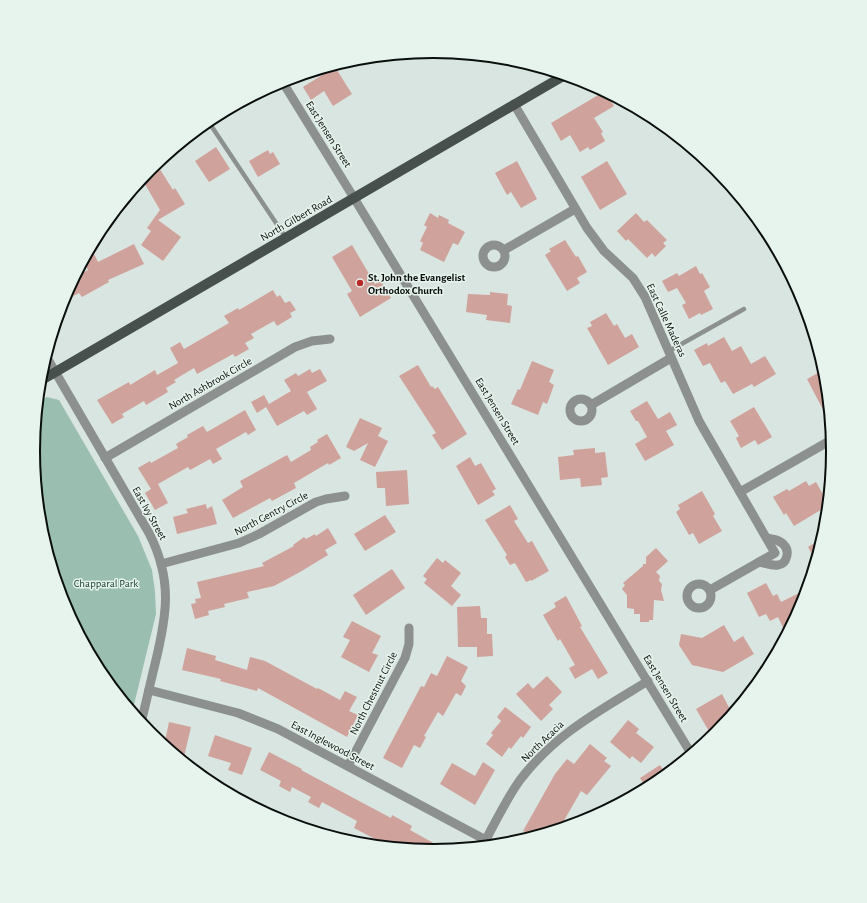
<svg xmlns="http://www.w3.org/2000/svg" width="867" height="903" viewBox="0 0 867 903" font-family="'Alegreya Sans',sans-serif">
  <rect width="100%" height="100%" fill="#d9e5e0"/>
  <path fill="#9abfb0" d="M47,397L59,400L138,536L152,570L155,591L156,614L132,713L100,674L63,605L41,529L33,451L38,403Z"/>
  <g fill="#d0a29c">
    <path d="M335,67L352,94L333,106L324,91L311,100L303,87Z"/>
    <path d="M605,91L614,106L594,118L603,132L601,133L605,141L590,150L588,147L580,152L570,135L561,141L551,123Z"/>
    <path d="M216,147L230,169L209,182L195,161Z"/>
    <path d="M268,150L270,154L273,152L280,164L258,177L249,161Z"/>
    <path d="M517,161L537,199L521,208L511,192L507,195L495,173Z"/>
    <path d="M607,161L627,194L600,210L581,177Z"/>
    <path d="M156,163L173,190L175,188L185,204L158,220L181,237L163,261L141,245L151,231L147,228L160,210L142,179Z"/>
    <path d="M430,213L438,218L439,215L449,220L448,223L465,232L458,245L453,243L444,262L420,250L423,243L420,241L427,227L424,225Z"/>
    <path d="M636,213L644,222L647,220L667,240L663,243L666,246L655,257L652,253L647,258L628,239L626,241L617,231Z"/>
    <path d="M565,240L576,257L578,256L587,272L577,278L580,283L567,291L545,255L551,251L549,249Z"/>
    <path d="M134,244L144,264L108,280L109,282L82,297L79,293L62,302L75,277L88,270L83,261L87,255L93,252L98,262Z"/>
    <path d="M352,245L375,284L381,281L391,298L360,317L347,294L352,291L332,257Z"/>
    <path d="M696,266L700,274L702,273L710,287L704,291L713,309L701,315L700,313L689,319L682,305L686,303L677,288L668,292L662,281L677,273L679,276Z"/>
    <path d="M273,290L277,297L280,295L285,303L290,301L296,310L290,313L292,317L277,326L274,321L251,334L254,338L245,343L249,349L235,357L233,354L197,374L194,368L174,380L176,382L166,388L168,392L146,405L144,401L122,414L124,417L112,424L97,400L129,382L130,385L155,370L157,375L178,363L170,348L180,342L184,349L229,323L224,316L238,308L239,310Z"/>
    <path d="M490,292L508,294L507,305L512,306L510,323L486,320L487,315L466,312L468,294L490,295Z"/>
    <path d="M606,313L614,326L617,324L625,338L632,334L639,347L608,365L587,328L592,326L590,322Z"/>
    <path d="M724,337L732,351L741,346L751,364L765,356L776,374L754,387L752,384L733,394L725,381L721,383L710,363L703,366L694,350L707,343L708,346Z"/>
    <path d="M532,361L554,370L549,382L554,385L547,404L543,402L538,415L511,404L518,389L520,390Z"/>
    <path d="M418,365L431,387L432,386L435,389L438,387L467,434L442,450L432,435L436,433L399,376Z"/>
    <path d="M310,369L312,373L320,369L327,381L307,392L317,409L307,415L304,411L277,426L266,407L257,413L251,402L264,395L269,404L291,391L284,380L296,373L298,376Z"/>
    <path d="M818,373L821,379L827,376L831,425L807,379Z"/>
    <path d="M647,401L658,419L670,412L677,425L666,431L674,445L645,461L635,444L647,437L638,421H636L630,411Z"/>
    <path d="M754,407L772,437L758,445L755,440L741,448L736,438L739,436L730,421Z"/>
    <path d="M245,410L256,430L248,435L246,432L216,449L222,459L213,464L210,459L190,470L188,467L158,484L168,503L155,510L145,493L151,489L138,468L150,461L151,463L178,448L176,444L188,437L187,435L203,426L207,432Z"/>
    <path d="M360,418L382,428L378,436L388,441L375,467L360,460L368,443L354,451L346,447Z"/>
    <path d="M327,434L341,458L329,465L328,463L294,483L296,488L272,501L270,498L233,518L222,500L243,487L240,481L287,455L291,462L311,450L310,447L318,442L317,440Z"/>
    <path d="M595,448V453L605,452L608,477L601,478L602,485L581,487L580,478L560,480L558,457L574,455L573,450Z"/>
    <path d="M470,457L475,466L481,463L496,489L492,491L495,495L478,505L456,466Z"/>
    <path d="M407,470L409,504L386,506L385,488H377L376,472Z"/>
    <path d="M806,481L809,486L816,482L829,505L794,526L786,513L784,515L773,497L787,489L789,491Z"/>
    <path d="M702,491L715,514L713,516L722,531L699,544L693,533L689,535L676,512L680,509L678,505Z"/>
    <path d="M206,504L207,509L212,506L217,524L177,534L173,517L188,513L186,509Z"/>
    <path d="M510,505L518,519L514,521L528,543L532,541L549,571L531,581V580L526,582L515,563L510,565L505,557L507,555L485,520Z"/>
    <path d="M385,515L396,532L365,551L354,534Z"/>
    <path d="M328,528L337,543L325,550L328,555L300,572L274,586L247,592L249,598L224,604L225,607L208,611L209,615L195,619L191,604L196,603L195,599L201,598L197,582L264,566L262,563L294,546L293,545L304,537L306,539L315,534L316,536Z"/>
    <path d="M824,537L820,551L813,556L808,547Z"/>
    <path d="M656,548L668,561L656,572L660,576L659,581L662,584L661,590L664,601L654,600L653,620H649V622H640V614H634V609L627,608V595L622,589L625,585L623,583L643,566V564H646V557Z"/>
    <path d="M437,558L443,563L445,560L461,573L451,586L461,595L452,606L424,583L427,579L423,576Z"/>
    <path d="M392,569L405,588L366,615L353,595Z"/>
    <path d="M766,583L773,596L777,594L781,602L799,593L804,603L787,636L778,617L770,621L766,614L759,617L747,593Z"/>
    <path d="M566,596L582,626L580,627L608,673L598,679L592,669L575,679L569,668L575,665L560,639L558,641L543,615L556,607L554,603Z"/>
    <path d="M480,606L481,618H487V634H492L493,656L477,657V647H458L457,607Z"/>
    <path d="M352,621L381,636L372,653L378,655L369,672L341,657L350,640L343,637Z"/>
    <path d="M724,625L734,642L743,636L754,654L723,672L692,665L679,645L681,634L702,638Z"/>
    <path d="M187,648L216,656L215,660L247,670L250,657L265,661L317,689L318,688L340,700L345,691L357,697L349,711L358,715L347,737L258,688L257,691L220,681L221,679L182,670Z"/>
    <path d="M447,656L468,667L461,681L466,686L461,696L456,693L443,716L438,712L424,736L426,737L420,748L414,745L402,768L383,758L421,686L424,687L431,673L437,676Z"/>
    <path d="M547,676L562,692L549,705L553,709L541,721L516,694L528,683L533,689Z"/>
    <path d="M722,694L733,715L713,738L696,709Z"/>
    <path d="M505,707L531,727L523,738L521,736L511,749L509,747L502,757L486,744L493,735L491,733L501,721L497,717Z"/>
    <path d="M628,720L639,729L636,733L654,747L641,763L632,756L630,759L610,742Z"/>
    <path d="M169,722L191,727L183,761L164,746Z"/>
    <path d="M215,735L252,748L242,775L228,770L231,763L208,756Z"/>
    <path d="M590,744L607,758L604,761L611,766L587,795L581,791L562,824L568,827L535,837L523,831L555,774L567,759L574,764Z"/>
    <path d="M269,752L302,769L301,770L391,818L392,815L412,826L410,830L448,851L433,852L407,849L391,841L388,847L374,846L377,840L354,828L357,821L322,802L319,808L308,802L311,797L292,787L290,792L279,786L281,781L260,770Z"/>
    <path d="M483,762L495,770L475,805L440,784L452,763L475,776Z"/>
    <path d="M660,765L667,776L656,785L647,789L640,778Z"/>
  </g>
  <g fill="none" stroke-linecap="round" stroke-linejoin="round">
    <g stroke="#8c918f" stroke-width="4.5">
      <path d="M208,121L286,238"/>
      <path d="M669,351L744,309"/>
    </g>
    <g stroke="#8c918f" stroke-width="9">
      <path d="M282,81L354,198L692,755"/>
      <path d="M514,104L587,228L604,251L633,278L645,297L699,421L775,553L710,590"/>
      <circle cx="494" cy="256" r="11"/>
      <path d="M504,250L575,209"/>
      <path d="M46,356L149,533C173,580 167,615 155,664C150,684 146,703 141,723"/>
      <circle cx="581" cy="410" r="11"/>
      <path d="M591,405L671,358"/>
      <path d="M105,458L295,347L312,341L330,339"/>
      <path d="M740,492L833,439"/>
      <path d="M759,562C765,563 772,566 778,565C787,564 790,551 784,545C780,540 773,539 767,538"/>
      <path d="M161,564L239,543L259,534L316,502L326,499L345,496"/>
      <circle cx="699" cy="596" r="12"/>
      <path d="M149,690L238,713L278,729L497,846"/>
      <path d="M348,766L405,658L409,644V628"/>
      <path d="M482,847C494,825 505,801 520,780C555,734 599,711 648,681"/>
    </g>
    <path stroke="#47504c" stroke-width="10" d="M40,381L565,75"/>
  </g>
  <circle fill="#b72826" stroke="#e7f3ed" stroke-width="1.5" cx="360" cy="283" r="4"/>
  <g text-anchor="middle" stroke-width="3" stroke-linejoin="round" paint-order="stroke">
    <g font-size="11" fill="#0a0e0c" stroke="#e7f3ed">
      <text transform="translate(329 134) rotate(58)" y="4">East Jensen Street</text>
      <text transform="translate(296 218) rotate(-30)" y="4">North Gilbert Road</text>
      <text transform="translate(667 320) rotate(65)" y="4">East Calle Maderas</text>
      <text transform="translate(210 383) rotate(-30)" y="4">North Ashbrook Circle</text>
      <text transform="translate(498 411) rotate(59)" y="4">East Jensen Street</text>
      <text transform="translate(150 513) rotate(61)" y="4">East Ivy Street</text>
      <text transform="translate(271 513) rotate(-28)" y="4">North Gentry Circle</text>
      <text transform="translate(666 688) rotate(59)" y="4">East Jensen Street</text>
      <text transform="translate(373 693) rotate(-63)" y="4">North Chestnut Circle</text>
      <text transform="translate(542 741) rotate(-44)" y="4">North Acacia</text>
      <text transform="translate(333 745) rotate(28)" y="4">East Inglewood Street</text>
    </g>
    <g font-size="11" font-weight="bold" fill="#0a0e0c" stroke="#e7f3ed" text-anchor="start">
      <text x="368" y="281">St. John the Evangelist<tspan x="368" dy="13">Orthodox Church</tspan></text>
    </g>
    <g font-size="11" fill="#123b2d" stroke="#e7f3ed">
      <text x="106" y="587">Chapparal Park</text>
    </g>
  </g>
  <path d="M0 0H867V903H0ZM40 451a393 393 0 1 1 786 0a393 393 0 1 1-786 0Z" fill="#e7f3ed" fill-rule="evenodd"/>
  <path fill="none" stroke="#0a0e0c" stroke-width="2" d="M40 451a393 393 0 1 1 786 0a393 393 0 1 1-786 0Z"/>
</svg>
